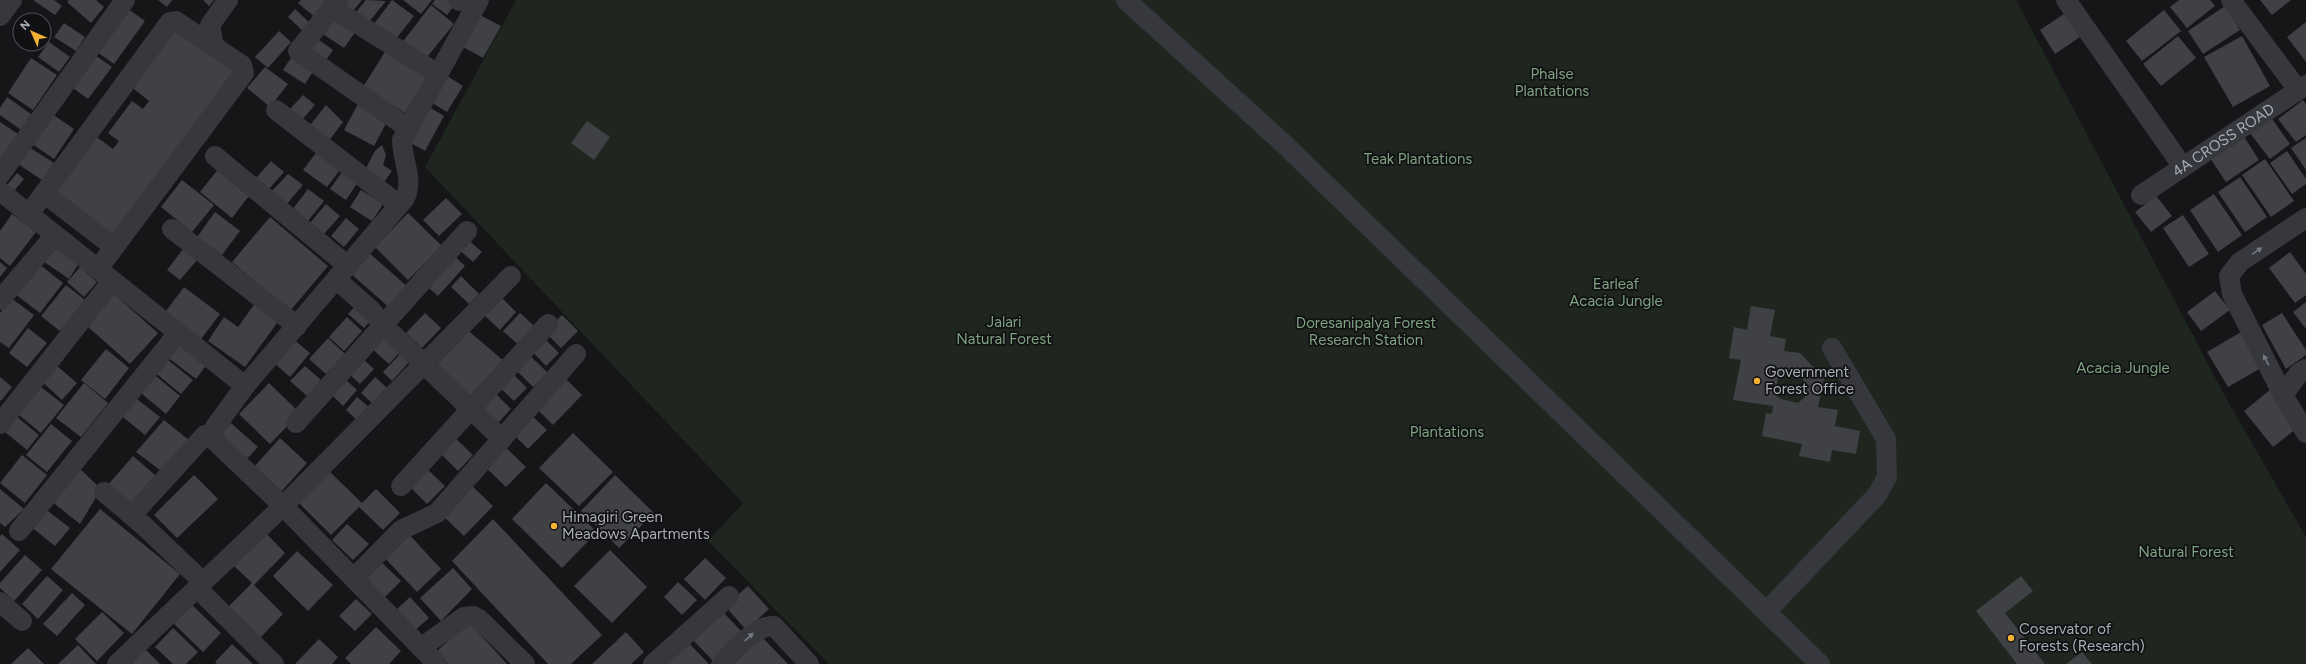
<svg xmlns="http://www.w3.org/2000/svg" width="2306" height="664" viewBox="0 0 2306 664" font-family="Figtree,sans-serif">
  <rect width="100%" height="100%" fill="#161618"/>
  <path fill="#1e261f" d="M516,0H2016L2226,398L2306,537V664H829L708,541L743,503L425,167Z"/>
  <g fill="#404145" fill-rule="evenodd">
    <path d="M33,0H54L62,6L55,15Z"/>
    <path d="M69,0H96L104,7L91,23L67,2Z"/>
    <path d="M158,0H172L167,7Z"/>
    <path d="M203,0H214L209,6Z"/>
    <path d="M301,0H330L316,18L298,3Z"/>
    <path d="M342,0H362L353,11L341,2Z"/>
    <path d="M366,0L386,1L369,22L356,12Z"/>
    <path d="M392,0L414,16L395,40L374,24Z"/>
    <path d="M403,0H432L421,14Z"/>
    <path d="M435,0H451L456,3L447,15L432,4Z"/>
    <path d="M2179,0H2210L2215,6L2187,28L2170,7Z"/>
    <path d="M2260,0H2291L2272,15Z"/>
    <path d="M431,5L454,24L423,62L401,44Z"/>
    <path d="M124,6L145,21L114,64L93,49Z"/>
    <path d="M2225,6L2240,30L2203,54L2188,31Z"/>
    <path d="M295,9L311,24L304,32L288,17Z"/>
    <path d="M2164,10L2181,31L2142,61L2126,41Z"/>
    <path d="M2064,14L2080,37L2055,54L2040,30Z"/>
    <path d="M480,15L501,26L483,58L463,47Z"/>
    <path d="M334,17L356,31L344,48L323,34Z"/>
    <path d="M2306,22V62L2287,37Z"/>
    <path d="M64,23L85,37L76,51L54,37Z"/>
    <path d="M174,24L240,74L116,240L49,189L91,133L113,149L119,141L108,133L132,101L143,109L149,101L129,85Z"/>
    <path d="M279,31L291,42L268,68L255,57Z"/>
    <path d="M2178,36L2196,58L2161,86L2143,64Z"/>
    <path d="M2242,36L2270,86L2233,107L2204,57Z"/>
    <path d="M316,38L333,50L324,63L307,51Z"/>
    <path d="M49,42L70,57L59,72L38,57Z"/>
    <path d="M388,47L430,72L405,113L363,87Z"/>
    <path d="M92,53L112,67L88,99L69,85Z"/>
    <path d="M294,53L316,67L305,84L283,70Z"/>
    <path d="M31,58L57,75L33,110L8,93Z"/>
    <path d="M265,67L288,84L270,107L247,88Z"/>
    <path d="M444,74L463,86L447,112L429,101Z"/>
    <path d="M303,95L315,105L300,122L288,111Z"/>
    <path d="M7,97L31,114L21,130L0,115V108Z"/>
    <path d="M2303,100L2306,104V135L2296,142L2278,119Z"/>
    <path d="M359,102L389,118L374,146L344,130Z"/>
    <path d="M326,105L343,122L325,146L307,129Z"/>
    <path d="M427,106L444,116L425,151L407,141Z"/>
    <path d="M52,114L74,129L54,159L32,144Z"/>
    <path d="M2270,116L2290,144L2270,159L2249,132Z"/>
    <path d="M587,121L610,137L594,160L571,143Z"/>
    <path d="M0,122L18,134L0,163Z"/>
    <path d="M2243,135L2259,160L2226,182L2210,158Z"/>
    <path d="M2306,138V170L2291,148Z"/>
    <path d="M382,145L386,155L383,165L392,171L381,186L364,172L375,151Z"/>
    <path d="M29,147L54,163L42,180L18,164Z"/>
    <path d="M2287,151L2306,179V184L2292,194L2270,163Z"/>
    <path d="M316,153L340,170L327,187L303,170Z"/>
    <path d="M2265,159L2294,201L2271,217L2242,175Z"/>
    <path d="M271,161L284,172L268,190L255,179Z"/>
    <path d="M220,167L252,192L232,218L200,192Z"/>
    <path d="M342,172L358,182L346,200L330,189Z"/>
    <path d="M17,173L24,179L14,191L7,185Z"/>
    <path d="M288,174L303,185L285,206L270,193Z"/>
    <path d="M2240,177L2267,217L2245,232L2218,192Z"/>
    <path d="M182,180L214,205L192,232L161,207Z"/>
    <path d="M308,189L324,201L307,222L292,210Z"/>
    <path d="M361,190L383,204L372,221L350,207Z"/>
    <path d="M2214,194L2242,235L2218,252L2190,210Z"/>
    <path d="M2156,196L2172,216L2151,232L2135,212Z"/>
    <path d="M446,198L462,214L439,236L423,220Z"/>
    <path d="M326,204L340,216L323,235L310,223Z"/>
    <path d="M215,212L240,231L222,255L197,237Z"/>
    <path d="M408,213L442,246L408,280L375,247Z"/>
    <path d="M12,214L36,232L10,266L0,258V231Z"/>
    <path d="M2183,215L2209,254L2189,267L2163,228Z"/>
    <path d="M270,217L328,266L290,311L232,262Z"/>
    <path d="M346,218L359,229L344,247L331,236Z"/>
    <path d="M465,237L482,252L473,262L456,247Z"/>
    <path d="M53,245L79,263L69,279L43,261Z"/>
    <path d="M183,249L197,260L180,280L167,270Z"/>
    <path d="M367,251L410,289L392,310L349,272Z"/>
    <path d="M450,252L465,266L438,296L423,283Z"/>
    <path d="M2290,252L2306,274V295L2295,303L2269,268Z"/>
    <path d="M0,262L7,268L0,277Z"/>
    <path d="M39,264L63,283L40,313L15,294Z"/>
    <path d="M80,267L97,282L84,297L67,282Z"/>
    <path d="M461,276L479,294L469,304L451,287Z"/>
    <path d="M66,285L85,300L60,331L41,316Z"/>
    <path d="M184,287L220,314L201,339L166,311Z"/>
    <path d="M2215,291L2230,310L2201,331L2187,312Z"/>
    <path d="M114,294L158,333L130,364L86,325Z"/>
    <path d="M499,295L516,312L500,330L482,313Z"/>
    <path d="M11,298L34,315L9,348L0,342V313Z"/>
    <path d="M256,302L280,319L245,367L208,341L224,317L238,327Z"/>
    <path d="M2306,302V329L2293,312Z"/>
    <path d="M358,303L374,317L364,328L348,314Z"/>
    <path d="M1751,306L1775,310L1770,336L1786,339L1784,351L1800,353L1824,378L1818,407L1838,410L1835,426L1860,431L1856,454L1832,450L1830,462L1799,456L1802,444L1762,436L1766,413L1772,414L1773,406L1733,400L1741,360L1729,358L1734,327L1747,330ZM1795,372L1807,384L1805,397L1798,403L1781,399L1775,394L1778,378Z"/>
    <path d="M425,313L441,328L422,348L406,333Z"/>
    <path d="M520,313L540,331L523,349L503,331Z"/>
    <path d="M2282,313L2306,350V355L2286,369L2262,325Z"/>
    <path d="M562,315L578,331L561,348L545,332Z"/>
    <path d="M347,317L362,331L344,351L329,337Z"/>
    <path d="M464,327L505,362L474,399L432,363Z"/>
    <path d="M28,328L47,343L27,367L9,353Z"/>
    <path d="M2241,332L2261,368L2228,387L2207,352Z"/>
    <path d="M382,334L401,351L389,364L370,347Z"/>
    <path d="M542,336L559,353L546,366L530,349Z"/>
    <path d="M328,338L345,354L326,374L309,359Z"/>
    <path d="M293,339L310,353L290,377L273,362Z"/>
    <path d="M178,340L208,363L196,379L166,356Z"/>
    <path d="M106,349L129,368L105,399L81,380Z"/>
    <path d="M402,352L411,360L392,381L383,372Z"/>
    <path d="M527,353L548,373L533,387L513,367Z"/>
    <path d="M163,356L193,380L181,394L152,370Z"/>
    <path d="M362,358L374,369L360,384L348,373Z"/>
    <path d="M56,365L77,383L62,400L41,381Z"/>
    <path d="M305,366L321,380L307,396L290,381Z"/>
    <path d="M510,371L527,388L514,401L496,384Z"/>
    <path d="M151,372L180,396L166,414L136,389Z"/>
    <path d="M563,376L582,395L553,425L534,406Z"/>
    <path d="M0,377L12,387L1,401L0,400Z"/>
    <path d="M343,377L357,390L343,406L329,392Z"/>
    <path d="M375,377L387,388L373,404L361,393Z"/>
    <path d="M84,383L108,403L81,437L56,418Z"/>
    <path d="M269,383L300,413L270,444L239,414Z"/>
    <path d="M41,387L64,405L41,433L19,415Z"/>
    <path d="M2271,389L2301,425L2273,447L2244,411Z"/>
    <path d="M492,390L511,409L497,424L477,405Z"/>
    <path d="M133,396L160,417L145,435L119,414Z"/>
    <path d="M357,397L370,408L358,421L346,410Z"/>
    <path d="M530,414L547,430L528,449L512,433Z"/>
    <path d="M17,417L39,435L27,450L5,432Z"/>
    <path d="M164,420L190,441L164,473L136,452Z"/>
    <path d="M231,423L258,447L243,463L217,438Z"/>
    <path d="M51,424L72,441L47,472L26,455Z"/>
    <path d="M573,433L613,472L579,506L539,468Z"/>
    <path d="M453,436L473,455L458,471L438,451Z"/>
    <path d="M280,438L307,463L280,493L253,468Z"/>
    <path d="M503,445L526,467L506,487L483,465Z"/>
    <path d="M22,455L47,475L25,503L0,483Z"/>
    <path d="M133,456L161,480L134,510L107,486Z"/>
    <path d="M74,463L101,489L80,524L46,497Z"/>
    <path d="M425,467L445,486L427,504L408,485Z"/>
    <path d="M328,470L362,503L376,489L400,513L383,530L359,507L331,535L297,501Z"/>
    <path d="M194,475L218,499L177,538L154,515Z"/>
    <path d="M615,475L654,513L619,548L581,511Z"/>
    <path d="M469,483L493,506L464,536L440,513Z"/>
    <path d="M546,483L597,532L562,568L512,519Z"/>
    <path d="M0,489L24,509L5,527L0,523Z"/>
    <path d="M44,508L70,528L55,546L30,526Z"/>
    <path d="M100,509L180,574L132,634L51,569Z"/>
    <path d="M493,519L602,635L571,664H548L452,561Z"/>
    <path d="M347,524L369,544L353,560L332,540Z"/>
    <path d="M406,531L441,569L417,592L382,555Z"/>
    <path d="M265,532L285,553L254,585L283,614L259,639L227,608L252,583L233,565Z"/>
    <path d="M2,534L20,550L0,572V536Z"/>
    <path d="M610,550L647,587L612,623L574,586Z"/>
    <path d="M297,551L333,585L308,611L273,576Z"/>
    <path d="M25,555L42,570L14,601L0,588V583Z"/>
    <path d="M705,558L726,578L705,600L684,579Z"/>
    <path d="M379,560L401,581L384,598L363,577Z"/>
    <path d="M453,568L472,589L441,621L420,598Z"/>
    <path d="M47,576L63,590L38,619L22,604Z"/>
    <path d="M2021,576L2033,591L2005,613L2045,664H2017L1976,611Z"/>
    <path d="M678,582L697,600L682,615L664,597Z"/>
    <path d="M748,586L769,609L746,630L725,606Z"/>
    <path d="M72,593L85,605L57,636L43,624Z"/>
    <path d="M410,597L429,618L412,633L393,613Z"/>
    <path d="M356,599L372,614L355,631L339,616Z"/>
    <path d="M190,603L221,633L203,652L172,622Z"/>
    <path d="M720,609L744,634L714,662L690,637Z"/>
    <path d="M102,612L124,633L97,661L75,639Z"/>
    <path d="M469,622L507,664H448L437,651Z"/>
    <path d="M376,627L401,651L389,664H351L345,658Z"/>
    <path d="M173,628L198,652L186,664H173L155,647Z"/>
    <path d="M626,632L644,652L631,664H592Z"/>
    <path d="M760,635L788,664H729Z"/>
    <path d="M319,639L338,657L332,664H295Z"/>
    <path d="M686,640L709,664H661Z"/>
    <path d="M140,644L160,664H133L127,658Z"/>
    <path d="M232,644L253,664H217L215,662Z"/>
    <path d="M78,645L96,664H58Z"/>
    <path d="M28,648L44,664H11Z"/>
    <path d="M2082,652L2092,664H2066Z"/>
  </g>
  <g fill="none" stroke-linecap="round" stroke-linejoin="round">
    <g stroke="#37383d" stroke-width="20">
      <path d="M339,0L332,8L438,74"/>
      <path d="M458,0L459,1"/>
      <path d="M1126,0L1285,145L1820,664"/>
      <path d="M2066,0L2183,167"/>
      <path d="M2231,0L2298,90"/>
      <path d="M332,8L298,51L408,128"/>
      <path d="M0,16L12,0"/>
      <path d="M214,46L210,25L228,0"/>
      <path d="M276,110L399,205"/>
      <path d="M215,156L348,266"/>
      <path d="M0,175L125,0"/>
      <path d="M0,191L245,386"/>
      <path d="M44,193L114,247"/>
      <path id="s1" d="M2141,195L2306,85"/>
      <path d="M29,214L170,22L176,21L242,65L244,73L98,269"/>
      <path d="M2306,218L2240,262L2229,276L2232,294L2283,395L2306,433"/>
      <path d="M172,229L297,326"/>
      <path d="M336,279L371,310L384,326L502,439"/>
      <path d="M0,300L55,235"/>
      <path d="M2283,395L2299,373L2306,369"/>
      <path d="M296,423L467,231"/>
      <path d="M0,424L112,281"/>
      <path d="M401,486L548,324"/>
      <path d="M104,492L143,525L203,582"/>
      <path d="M132,515L205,435L213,434"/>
      <path d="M19,531L178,333"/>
      <path d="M354,578L401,530L437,513L576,354"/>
      <path d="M197,588L274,664"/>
      <path d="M0,602L22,621"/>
      <path d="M1767,611L1877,495L1887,477L1886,439L1832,348"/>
      <path d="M422,647L464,617L473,616L479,619L525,664"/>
      <path d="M117,664L283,506L511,276"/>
      <path d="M437,664L283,506L214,440L215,427L245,386L405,198C414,179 402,160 402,140L479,0"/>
      <path d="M653,664L729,596"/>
      <path d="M721,664C733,652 756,624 774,626L809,664"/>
    </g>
  </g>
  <defs><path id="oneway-solid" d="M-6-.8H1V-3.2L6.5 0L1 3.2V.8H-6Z"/></defs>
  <g fill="#757881">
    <use href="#oneway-solid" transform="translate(2257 251) rotate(-34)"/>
    <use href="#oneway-solid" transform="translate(2266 360) rotate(-117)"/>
    <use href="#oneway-solid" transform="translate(749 637) rotate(-43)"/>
  </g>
  <g fill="#f2b134" stroke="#111113" stroke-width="1.5">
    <circle cx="1757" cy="381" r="4"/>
    <circle cx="554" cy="526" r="4"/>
    <circle cx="2011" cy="638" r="4"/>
  </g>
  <g text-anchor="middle" stroke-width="3.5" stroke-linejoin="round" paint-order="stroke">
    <g font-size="15" fill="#7fa381" stroke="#111113">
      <text x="1552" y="79">Phalse<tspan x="1552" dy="17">Plantations</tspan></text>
      <text x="1418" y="164">Teak Plantations</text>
      <text x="1616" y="289">Earleaf<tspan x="1616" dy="17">Acacia Jungle</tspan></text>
      <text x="1004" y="327">Jalari<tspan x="1004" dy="17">Natural Forest</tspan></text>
      <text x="1366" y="328">Doresanipalya Forest<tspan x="1366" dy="17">Research Station</tspan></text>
      <text x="2123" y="373">Acacia Jungle</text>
      <text x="1447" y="437">Plantations</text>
      <text x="2186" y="557">Natural Forest</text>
    </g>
    <g font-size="15" fill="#a8adb8" stroke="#111113">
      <text dy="5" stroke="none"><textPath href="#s1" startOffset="99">4A CROSS ROAD</textPath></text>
    </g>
    <g font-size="15" fill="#a8adb8" stroke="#111113" text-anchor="start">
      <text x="1765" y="377">Government<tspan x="1765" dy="17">Forest Office</tspan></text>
      <text x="562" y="522">Himagiri Green<tspan x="562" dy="17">Meadows Apartments</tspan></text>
      <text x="2019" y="634">Coservator of<tspan x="2019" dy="17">Forests (Research)</tspan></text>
    </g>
  </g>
  <g transform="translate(32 32) rotate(315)"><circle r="19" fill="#111113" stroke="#4d4f55"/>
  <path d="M0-3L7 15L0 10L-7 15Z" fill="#f2b134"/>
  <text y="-6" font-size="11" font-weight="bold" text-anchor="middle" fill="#a8adb8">N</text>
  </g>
</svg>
